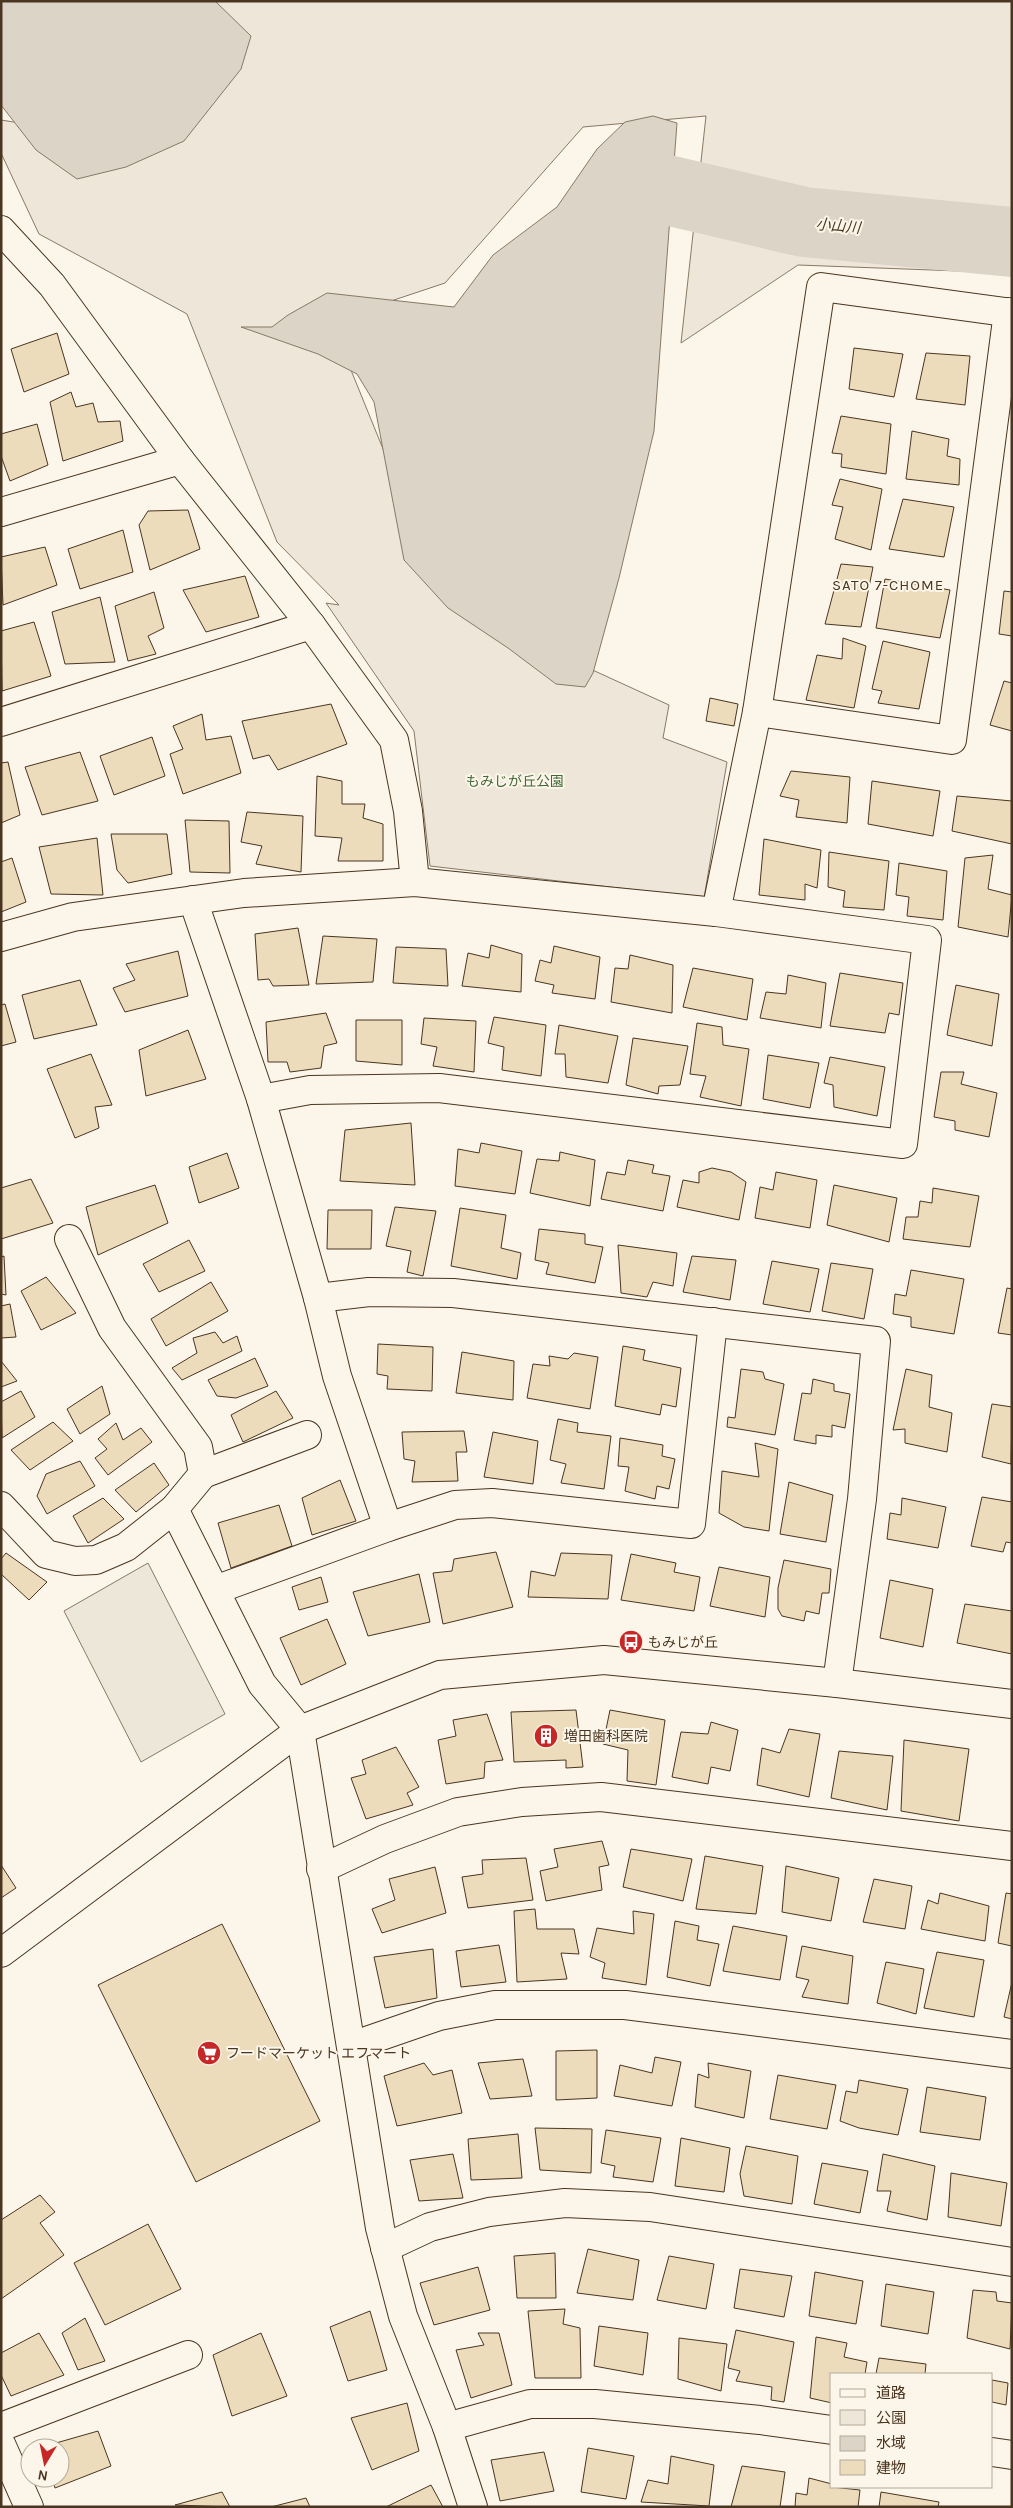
<svg xmlns="http://www.w3.org/2000/svg" width="1013" height="2508" viewBox="0 0 1013 2508" font-family="Karla,'Noto Sans JP',sans-serif">
  <rect width="100%" height="100%" fill="#fbf6e9"/>
  <path fill="#ede6d9" stroke="#887966" d="M196,1H1012V273L798,265L681,343L706,116L583,127L445,283L331,321L427,557L551,651L669,705L663,738L727,762L704,898L430,866L414,731L326,603L339,605L277,542L187,314L39,234L1,153V120L101,136Z"/>
  <path fill="#ede7d9" stroke="#887966" d="M148,1563L225,1714L141,1762L64,1611Z"/>
  <g fill="#dcd4c6" stroke="#887966">
    <path d="M1,1H215L251,36L241,69L184,141L126,167L77,179L36,150L1,105Z"/>
    <path d="M653,116L677,123L654,431L619,578L593,673L585,687L556,684L508,648L448,608L404,560L374,402L357,374L318,354L241,327H272L288,315L327,293L454,307L493,255L557,207L597,149L625,122Z"/>
  </g>
  <g fill="none" stroke-linecap="round" stroke-linejoin="round">
    <path stroke="#dcd4c6" stroke-width="70" d="M667,190L804,222L1012,242"/>
  </g>
  <g fill="#ecdcbc" stroke="#4a3520">
    <path d="M57,333L69,374L24,392L11,349Z"/>
    <path d="M854,348L903,354L894,397L849,389Z"/>
    <path d="M926,353L970,356L965,405L916,399Z"/>
    <path d="M71,392L76,407L93,403L98,422L120,421L123,441L63,461L50,402Z"/>
    <path d="M841,416L891,424L886,474L841,467L842,454L832,453Z"/>
    <path d="M37,424L48,465L10,481L1,456V434Z"/>
    <path d="M912,431L949,439L947,456L960,459L959,485L906,479Z"/>
    <path d="M840,479L882,489L871,550L835,539L843,507L832,505Z"/>
    <path d="M903,499L954,507L944,557L889,549Z"/>
    <path d="M188,510L200,549L150,570L139,525L148,511Z"/>
    <path d="M123,530L133,572L80,589L68,549Z"/>
    <path d="M45,547L57,585L3,605L1,557Z"/>
    <path d="M841,564L873,567L861,627L825,624Z"/>
    <path d="M245,576L259,617L206,632L183,590Z"/>
    <path d="M885,579L950,590L940,638L876,628Z"/>
    <path d="M1004,591L1012,592V636L999,634Z"/>
    <path d="M154,592L164,628L148,636L156,654L128,661L115,606Z"/>
    <path d="M100,597L115,662L65,664L52,612Z"/>
    <path d="M34,622L51,676L2,691L1,631Z"/>
    <path d="M843,638L866,646L854,708L806,700L817,655L842,659Z"/>
    <path d="M883,641L930,652L919,709L878,703L882,691L872,689Z"/>
    <path d="M1004,681L1012,683V731L990,725Z"/>
    <path d="M710,698L738,704L734,726L706,721Z"/>
    <path d="M331,704L347,744L278,770L269,755L253,759L242,721Z"/>
    <path d="M202,714L206,740L231,736L241,773L183,794L170,754L183,749L173,726Z"/>
    <path d="M152,737L165,776L114,795L100,756Z"/>
    <path d="M80,752L98,801L42,815L25,767Z"/>
    <path d="M8,762L20,815L1,823V763Z"/>
    <path d="M791,771L850,777L847,823L796,817L799,800L780,796Z"/>
    <path d="M317,776L342,781V804H365L363,818L383,824V861H338L342,838L315,836Z"/>
    <path d="M872,781L940,791L933,836L868,824Z"/>
    <path d="M957,796L1012,801V844L952,831Z"/>
    <path d="M247,812L303,816L301,872L256,864L262,846L241,842Z"/>
    <path d="M185,820L229,821L230,873L190,872Z"/>
    <path d="M111,834H167L172,874L128,883L117,870Z"/>
    <path d="M97,838L103,895L51,894L39,847Z"/>
    <path d="M764,839L821,850L817,888L805,884V900L759,895Z"/>
    <path d="M829,852L889,861L884,910L843,907L845,891L828,887Z"/>
    <path d="M993,855L988,889L1012,895L1008,937L958,927L965,858Z"/>
    <path d="M12,858L26,902L1,912V862Z"/>
    <path d="M899,863L947,871L943,920L907,916L909,897L896,895Z"/>
    <path d="M298,928L309,985L273,986L269,979L258,980L255,934Z"/>
    <path d="M323,936L377,939L373,982L316,984Z"/>
    <path d="M491,945L522,954L521,992L462,986L468,953L489,958Z"/>
    <path d="M554,946L600,957L595,999L552,993L554,985L535,981L540,960L551,963Z"/>
    <path d="M396,947L446,949L448,986L393,983Z"/>
    <path d="M178,951L188,996L125,1012L113,988L135,980L126,964Z"/>
    <path d="M630,955L673,965L672,1013L611,1002L615,968L628,969Z"/>
    <path d="M693,968L753,979L747,1020L683,1007Z"/>
    <path d="M840,973L903,983L899,1015L889,1013L885,1033L830,1026Z"/>
    <path d="M788,975L826,983L821,1028L760,1018L766,992L786,994Z"/>
    <path d="M80,980L97,1025L34,1039L22,995Z"/>
    <path d="M956,985L999,994L992,1046L947,1035Z"/>
    <path d="M5,1004L16,1042L1,1046V1005Z"/>
    <path d="M326,1013L337,1043L324,1046L321,1068L290,1072L287,1062H268L266,1022Z"/>
    <path d="M494,1017L546,1025L541,1076L502,1070L504,1047L488,1043Z"/>
    <path d="M424,1018L476,1021L474,1072L433,1066L437,1047L421,1044Z"/>
    <path d="M356,1020H402V1065L356,1061Z"/>
    <path d="M697,1023L722,1027L723,1045L749,1049L741,1106L700,1097L706,1076L690,1074Z"/>
    <path d="M559,1025L618,1036L608,1083L566,1077L565,1054H555Z"/>
    <path d="M188,1030L206,1079L146,1096L139,1050Z"/>
    <path d="M633,1038L688,1046L680,1085L659,1086L658,1094L626,1085Z"/>
    <path d="M91,1054L112,1105L95,1107L99,1128L75,1138L47,1069Z"/>
    <path d="M768,1055L819,1063L810,1108L763,1099Z"/>
    <path d="M830,1057L885,1067L877,1116L834,1107L833,1085L824,1083Z"/>
    <path d="M941,1072H964L961,1084L997,1093L989,1137L955,1130V1121L934,1117Z"/>
    <path d="M411,1123L415,1185L340,1181L345,1130Z"/>
    <path d="M481,1143L522,1151L515,1194L455,1186L458,1149L479,1153Z"/>
    <path d="M560,1152L595,1160L590,1206L530,1193L537,1159L559,1161Z"/>
    <path d="M227,1153L239,1188L199,1203L189,1167Z"/>
    <path d="M628,1160L654,1165L652,1173L670,1176L663,1211L601,1199L607,1172L625,1175Z"/>
    <path d="M712,1168L731,1172L746,1182L739,1220L677,1207L683,1180L699,1183V1172Z"/>
    <path d="M776,1172L817,1180L810,1228L755,1218L760,1187L773,1190Z"/>
    <path d="M31,1179L53,1223L1,1239V1188Z"/>
    <path d="M155,1185L168,1223L98,1255L86,1207Z"/>
    <path d="M834,1185L897,1198L889,1242L827,1225Z"/>
    <path d="M933,1188L979,1196L970,1247L903,1239L906,1217H918L920,1201L932,1203Z"/>
    <path d="M395,1207L436,1211L423,1276L407,1272L411,1251L386,1246Z"/>
    <path d="M460,1208L506,1215L501,1248L521,1253L517,1279L451,1266Z"/>
    <path d="M328,1210H372L371,1249H327Z"/>
    <path d="M539,1229L585,1234V1244L603,1247L595,1283L546,1274L549,1263L535,1260Z"/>
    <path d="M189,1240L205,1271L159,1292L143,1264Z"/>
    <path d="M618,1245L677,1253L673,1286L653,1282L647,1297L621,1293Z"/>
    <path d="M4,1256L6,1295L1,1294V1257Z"/>
    <path d="M692,1256L736,1260L730,1300L683,1292Z"/>
    <path d="M772,1261L819,1269L810,1312L763,1304Z"/>
    <path d="M831,1263L873,1269L864,1319L822,1311Z"/>
    <path d="M911,1270L964,1279L954,1334L911,1327V1317L893,1314L895,1294L906,1296Z"/>
    <path d="M46,1277L76,1313L41,1330L21,1291Z"/>
    <path d="M211,1282L228,1311L166,1346L151,1319Z"/>
    <path d="M1007,1288L1012,1289V1335L998,1333Z"/>
    <path d="M10,1304L16,1337L1,1338V1306Z"/>
    <path d="M215,1332L223,1343L237,1336L242,1351L182,1380L172,1368L197,1353L193,1338Z"/>
    <path d="M378,1344L433,1347L432,1391L387,1389L388,1376L377,1374Z"/>
    <path d="M623,1346L645,1350L643,1360L681,1368L676,1407L662,1404L660,1415L615,1406Z"/>
    <path d="M462,1352L514,1361L513,1400L456,1393Z"/>
    <path d="M574,1353L598,1357L590,1409L527,1398L533,1364L550,1366L549,1356L568,1359Z"/>
    <path d="M255,1358L268,1386L236,1398L217,1396L208,1380Z"/>
    <path d="M1,1361L17,1381L1,1387Z"/>
    <path d="M741,1369L763,1372L765,1379L784,1384L775,1435L727,1427L728,1417L735,1418Z"/>
    <path d="M906,1369L932,1375L929,1407L952,1413L947,1452L905,1443V1429L893,1430Z"/>
    <path d="M813,1379L834,1384V1391L850,1394L845,1428L832,1425V1437L816,1435V1444L794,1440L802,1393L811,1394Z"/>
    <path d="M102,1386L110,1414L80,1434L67,1409Z"/>
    <path d="M21,1391L35,1417L2,1438L1,1402Z"/>
    <path d="M276,1391L293,1418L243,1442L231,1415Z"/>
    <path d="M992,1404L1012,1407L1011,1464L982,1457Z"/>
    <path d="M558,1419L578,1423L577,1432L611,1436L604,1489L561,1483L566,1464L550,1460Z"/>
    <path d="M53,1422L73,1441L30,1470L11,1450Z"/>
    <path d="M116,1423L123,1440L141,1428L152,1442L108,1475L95,1458L107,1449L98,1439Z"/>
    <path d="M464,1431L467,1452H456L458,1481L412,1482L415,1461L404,1459L402,1432Z"/>
    <path d="M493,1432L538,1441L533,1484L484,1477Z"/>
    <path d="M620,1438L663,1445L662,1456L675,1459L669,1489L657,1486L655,1499L625,1491L629,1467L618,1466Z"/>
    <path d="M755,1443L778,1449L769,1531L744,1527L719,1513L722,1471L759,1477Z"/>
    <path d="M80,1461L95,1486L47,1514L37,1496L46,1474Z"/>
    <path d="M154,1463L169,1485L136,1512L115,1490Z"/>
    <path d="M340,1480L356,1521L312,1535L302,1498Z"/>
    <path d="M789,1482L833,1495L826,1542L780,1534Z"/>
    <path d="M982,1497L1012,1502V1543L1006,1542L1003,1552L971,1546Z"/>
    <path d="M103,1498L124,1519L88,1543L73,1516Z"/>
    <path d="M902,1498L946,1507L938,1548L887,1539L890,1513L901,1515Z"/>
    <path d="M279,1505L292,1546L231,1568L218,1523Z"/>
    <path d="M496,1552L513,1607L443,1624L433,1573L452,1571L454,1559Z"/>
    <path d="M6,1553L47,1582L29,1600L1,1574V1559Z"/>
    <path d="M561,1553L612,1555L608,1599L528,1597L531,1571L555,1576Z"/>
    <path d="M631,1554L676,1563L674,1572L700,1577L694,1611L621,1600Z"/>
    <path d="M784,1560L831,1569L829,1593H822L819,1614L806,1611L804,1621L782,1616L778,1609V1588Z"/>
    <path d="M719,1567L770,1577L765,1617L710,1606Z"/>
    <path d="M419,1574L430,1622L368,1636L353,1592Z"/>
    <path d="M321,1577L328,1602L299,1610L292,1587Z"/>
    <path d="M890,1580L933,1589L923,1647L880,1638Z"/>
    <path d="M965,1604L1012,1611V1654L957,1643Z"/>
    <path d="M327,1619L346,1664L301,1685L280,1638Z"/>
    <path d="M576,1710L583,1767L566,1768V1760L514,1762L511,1712Z"/>
    <path d="M610,1710L665,1720L656,1785L627,1781L628,1750L603,1744Z"/>
    <path d="M487,1714L503,1760L485,1762L484,1778L446,1784L438,1740L456,1736L453,1720Z"/>
    <path d="M711,1722L738,1730L730,1771L711,1767L708,1784L672,1777L681,1732L708,1734Z"/>
    <path d="M789,1729L820,1734L809,1797L757,1785L762,1748L780,1753Z"/>
    <path d="M904,1740L969,1749L959,1821L901,1811Z"/>
    <path d="M396,1747L419,1787L407,1793L413,1805L366,1819L351,1778L366,1774L362,1760Z"/>
    <path d="M839,1751L893,1756L887,1810L831,1798Z"/>
    <path d="M602,1841L609,1865L599,1867L602,1890L546,1901L540,1871L558,1867L554,1849Z"/>
    <path d="M631,1849L692,1859L683,1901L623,1887Z"/>
    <path d="M705,1856L763,1866L756,1914L696,1909Z"/>
    <path d="M526,1858L533,1900L468,1908L462,1877L483,1874L482,1860Z"/>
    <path d="M1,1865L16,1888L1,1898Z"/>
    <path d="M786,1866L839,1878L831,1921L782,1912Z"/>
    <path d="M435,1867L446,1913L382,1933L372,1909L395,1900L389,1879Z"/>
    <path d="M874,1879L912,1886L905,1929L863,1922Z"/>
    <path d="M940,1893L989,1906L985,1941L921,1929L928,1900L938,1904Z"/>
    <path d="M1006,1893L1012,1894V1946L998,1943Z"/>
    <path d="M535,1909L537,1929H574L579,1954L561,1953L567,1979L517,1982L514,1911Z"/>
    <path d="M633,1911L654,1914L646,1985L602,1978L605,1963L590,1957L597,1928L634,1934Z"/>
    <path d="M675,1921L699,1926L697,1940L719,1944L710,1986L667,1977Z"/>
    <path d="M222,1924L320,2121L196,2182L98,1985Z"/>
    <path d="M733,1926L787,1936L780,1980L723,1971Z"/>
    <path d="M499,1945L506,1982L461,1987L456,1951Z"/>
    <path d="M802,1946L853,1956L848,2004L802,1997L809,1980L796,1977Z"/>
    <path d="M433,1949L437,1998L385,2008L374,1957Z"/>
    <path d="M937,1952L984,1960L974,2017L924,2008Z"/>
    <path d="M886,1962L924,1969L916,2014L877,2003Z"/>
    <path d="M1012,1982V2019L1004,2017Z"/>
    <path d="M597,2050V2098L556,2100V2051Z"/>
    <path d="M655,2057L681,2062L672,2106L614,2096L620,2065L652,2073Z"/>
    <path d="M523,2059L532,2096L490,2099L478,2063Z"/>
    <path d="M424,2063L433,2075L452,2070L462,2113L397,2126L384,2076Z"/>
    <path d="M708,2063L751,2071L744,2118L695,2107L698,2074L709,2078Z"/>
    <path d="M778,2075L836,2085L827,2129L770,2119Z"/>
    <path d="M859,2080L908,2089L898,2135L859,2128L840,2121L846,2091L857,2093Z"/>
    <path d="M927,2087L986,2097L980,2140L920,2132Z"/>
    <path d="M535,2128L592,2129L591,2173L540,2170Z"/>
    <path d="M606,2130L661,2138L653,2182L613,2177L615,2166L601,2163Z"/>
    <path d="M518,2134L522,2178L471,2180L468,2139Z"/>
    <path d="M681,2138L730,2148L724,2192L675,2186Z"/>
    <path d="M746,2146L798,2156L792,2204L744,2196L740,2174Z"/>
    <path d="M453,2154L463,2198L419,2201L410,2160Z"/>
    <path d="M883,2154L935,2166L927,2220L887,2211L891,2191H877Z"/>
    <path d="M822,2163L868,2171L860,2213L814,2204Z"/>
    <path d="M951,2173L1007,2183L1001,2226L948,2217Z"/>
    <path d="M40,2195L55,2212L40,2223L64,2255L1,2299V2220Z"/>
    <path d="M148,2224L181,2289L105,2325L74,2263Z"/>
    <path d="M588,2249L639,2260L633,2300L577,2293Z"/>
    <path d="M555,2253L556,2298H517L514,2256Z"/>
    <path d="M669,2256L714,2264L706,2309L657,2300Z"/>
    <path d="M478,2267L490,2310L434,2325L420,2283Z"/>
    <path d="M740,2269L792,2276L784,2317L734,2308Z"/>
    <path d="M815,2272L863,2281L856,2324L809,2316Z"/>
    <path d="M886,2284L934,2292L928,2334L881,2326Z"/>
    <path d="M973,2290L996,2292L997,2301L1012,2303L1010,2349L967,2338Z"/>
    <path d="M565,2309L563,2324L580,2328L581,2378H535L528,2311Z"/>
    <path d="M370,2311L387,2370L348,2381L330,2327Z"/>
    <path d="M85,2318L105,2361L78,2370L62,2333Z"/>
    <path d="M599,2326L648,2333L643,2375L594,2366Z"/>
    <path d="M736,2330L794,2342L784,2402L771,2400L772,2387L736,2381L740,2371L728,2368Z"/>
    <path d="M39,2333L64,2375L11,2396L1,2375V2353Z"/>
    <path d="M261,2333L287,2396L232,2416L213,2355Z"/>
    <path d="M478,2333H499L512,2385L471,2398L456,2350L484,2345Z"/>
    <path d="M816,2337L847,2343L844,2357L867,2362L865,2374H832V2403L810,2398Z"/>
    <path d="M679,2338L727,2344L721,2391L678,2379Z"/>
    <path d="M879,2358L926,2364L925,2374H876Z"/>
    <path d="M992,2380L1008,2383L1006,2405L992,2402Z"/>
    <path d="M407,2403L419,2451L372,2470L351,2418Z"/>
    <path d="M98,2431L111,2466L55,2488L52,2478H60V2448L42,2447Z"/>
    <path d="M588,2448L634,2456L626,2499L581,2492Z"/>
    <path d="M544,2452L554,2491L500,2501L491,2460Z"/>
    <path d="M671,2456L714,2465L709,2506L641,2502L648,2480L668,2484Z"/>
    <path d="M742,2466L785,2472L780,2507H731Z"/>
    <path d="M809,2478L832,2484V2487L860,2490L858,2507H795L796,2493L807,2495Z"/>
    <path d="M431,2485L443,2507H386Z"/>
    <path d="M222,2492L230,2507L175,2505Z"/>
    <path d="M881,2492L939,2502L938,2507H879Z"/>
    <path d="M306,2498L310,2507H271Z"/>
  </g>
  <g fill="none" stroke-linecap="round" stroke-linejoin="round">
    <g stroke="#4a3520" stroke-width="30">
      <g id="street">
        <path d="M1,230L52,285L180,460L311,625L394,740L408,811L415,882"/>
        <path d="M1,512L180,460"/>
        <path d="M757,712L952,740L1008,312"/>
        <path d="M1,722L311,625"/>
        <path d="M193,900L261,1099L318,1298L337,1376L388,1527L455,1505L492,1503L691,1524L713,1322"/>
        <path d="M716,912L757,712L821,287L1012,313"/>
        <path d="M1,937L73,917L244,893L415,882L716,912L927,940L903,1144L439,1088L310,1090L261,1099"/>
        <path d="M69,1239L112,1328L198,1447L203,1474L174,1509"/>
        <path d="M318,1298L369,1292L453,1293L876,1341L862,1499L837,1683"/>
        <path d="M203,1474L307,1435"/>
        <path d="M1,1506L46,1554L75,1561L96,1560L126,1547L174,1509L262,1684L300,1730L380,2228L403,2316L447,2427L473,2507"/>
        <path d="M215,1590L388,1527"/>
        <path d="M321,1869L385,1839L458,1812L522,1802L601,1797L1012,1846"/>
        <path d="M352,2046L439,2016L495,2005H625L1012,2054"/>
        <path d="M385,2248L430,2227L489,2212L565,2203L650,2207L1012,2262"/>
        <path d="M1,2427L188,2355"/>
        <path d="M447,2427L530,2404H595L760,2420L832,2430"/>
        <path d="M1,2444L29,2507"/>
        <path d="M992,2452L1012,2455"/>
      </g>
    </g>
    <g stroke="#4a3520" stroke-width="30">
      <path id="secondary" d="M1,1953L300,1730L440,1675L604,1660L837,1683L1012,1704"/>
    </g>
    <use href="#street" stroke="#fbf6e9" stroke-width="28"/>
    <use href="#secondary" stroke="#fbf6e9" stroke-width="28"/>
  </g>
  <defs>
    <g id="bus-disc" transform="scale(1.25)"><circle r="9.5" fill="#c62828" stroke="#fbf6e9"/><path d="M-5-6H5V4H4V6H2V4H-2V6H-4V4H-5ZM-3.5-4V0h7V-4ZM-3.5 1.2v1.5H-2V1.2ZM2 1.2v1.5H3.5V1.2Z" fill="#fff"/></g>
    <g id="building-disc" transform="scale(1.25)"><circle r="9.5" fill="#c62828" stroke="#fbf6e9"/><path d="M-4-6H4V6H1V3H-1V6H-4ZM-2.5-4.3h1.7v1.8h-1.7ZM.8-4.3h1.7v1.8H.8ZM-2.5-1h1.7V.8h-1.7ZM.8-1h1.7V.8H.8Z" fill="#fff"/></g>
    <g id="supermarket-disc" transform="scale(1.25)"><circle r="9.5" fill="#c62828" stroke="#fbf6e9"/><path d="M-6-5.5h2.5l.6 2H6L4.5 2H-2.5L-4.4-4H-6ZM-1.5 3.2a1.3 1.3 0 1 0 .1 0ZM3 3.2a1.3 1.3 0 1 0 .1 0Z" fill="#fff"/></g>
  </defs>
  <g fill-rule="evenodd">
    <use href="#bus-disc" x="631" y="1642"/>
    <use href="#building-disc" x="546" y="1736"/>
    <use href="#supermarket-disc" x="209" y="2053"/>
  </g>
  <g text-anchor="middle" stroke-width="4" stroke-linejoin="round" paint-order="stroke">
    <g font-size="14" fill="#436837" stroke="#fbf6e9">
      <text x="515" y="786">もみじが丘公園</text>
    </g>
    <g font-size="14" fill="#4a3520" stroke="#fbf6e9" text-anchor="start">
      <text x="648" y="1647">もみじが丘</text>
      <text x="564" y="1741">増田歯科医院</text>
      <text x="226" y="2058">フードマーケット エフマート</text>
    </g>
    <g font-size="15" font-style="italic" fill="#4a3520" stroke="#fbf6e9">
      <text transform="translate(838 226) rotate(5)" y="5">小山川</text>
    </g>
    <g font-size="15" letter-spacing="1" fill="#4a3520" stroke="#fbf6e9">
      <text x="888" y="590">SATO 7-CHOME</text>
    </g>
  </g>
  <rect width="1013" height="2508" fill="none" stroke="#4a3520" stroke-width="5"/>
  <rect x="830" y="2373" width="162" height="115" fill="#fbf6e9" stroke="#b4a999"/>
  <rect x="840" y="2389" width="25" height="8" fill="#fbf6e9" stroke="#b4a999"/>
  <text x="876" y="2398" font-size="15" fill="#4a3520">道路</text>
  <rect x="840" y="2410" width="25" height="15" fill="#ede6d9" stroke="#b4a999"/>
  <text x="876" y="2423" font-size="15" fill="#4a3520">公園</text>
  <rect x="840" y="2436" width="25" height="15" fill="#dcd4c6" stroke="#b4a999"/>
  <text x="876" y="2448" font-size="15" fill="#4a3520">水域</text>
  <rect x="840" y="2460" width="25" height="15" fill="#ecdcbc" stroke="#b4a999"/>
  <text x="876" y="2473" font-size="15" fill="#4a3520">建物</text>
  <g transform="translate(45 2463) rotate(190)"><circle r="24" fill="#fbf6e9" stroke="#b4a999"/>
  <path d="M0-4L9 19L0 12L-9 19Z" fill="#c62828"/>
  <text y="-8" font-size="14" font-weight="bold" text-anchor="middle" fill="#4a3520">N</text>
  </g>
</svg>
